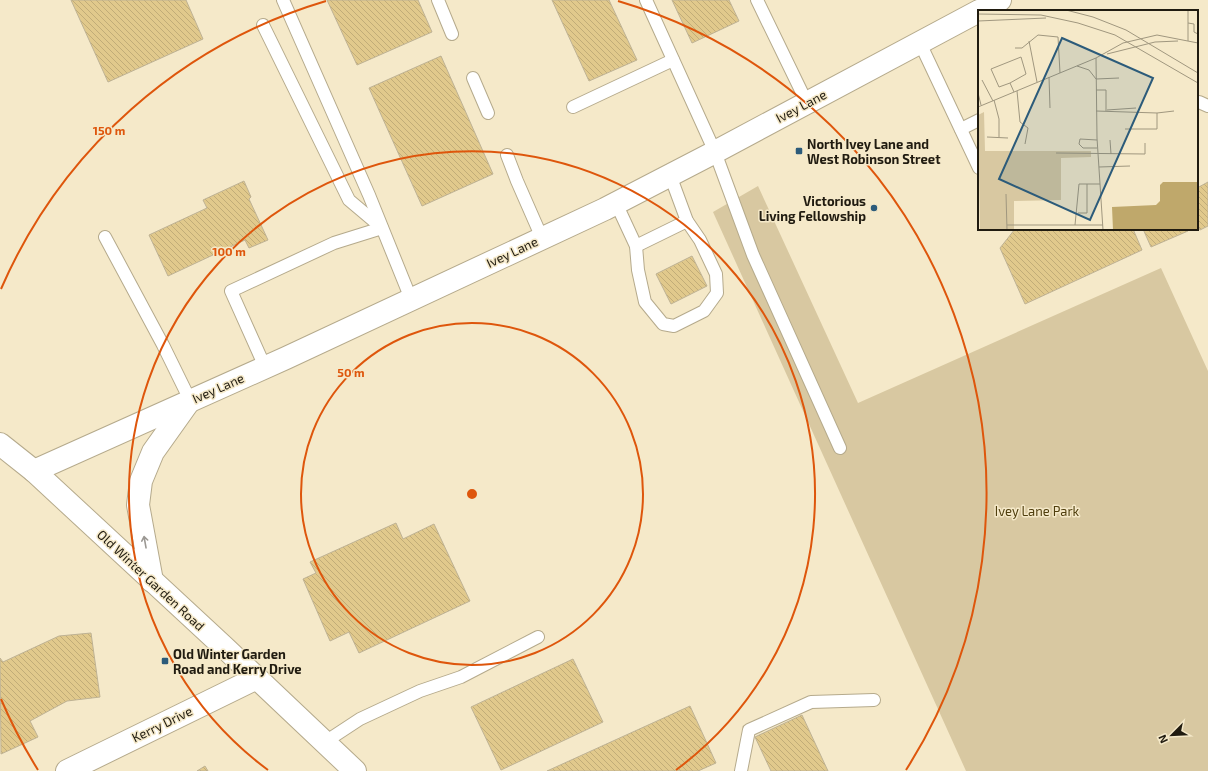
<svg xmlns="http://www.w3.org/2000/svg" width="1208" height="771" viewBox="0 0 1208 771" font-family="'Exo 2',sans-serif">
  <defs>
    <pattern id="building-back-hatch" width="6" height="6" patternUnits="userSpaceOnUse"><rect width="6" height="6" fill="#e1c98c"/><path d="M-1 5l2 2M0 0l6 6M5-1l2 2" fill="none" stroke="#c1ac78"/></pattern>
  </defs>
  <rect width="100%" height="100%" fill="#f5e9c9"/>
  <path fill="#d8c8a1" d="M758,186L858,403L1161,268L1208,371V771H966L713,212Z"/>
  <g fill="url(#building-back-hatch)" stroke="#beb294">
    <path d="M71,0H186L203,39L108,82Z"/>
    <path d="M327,0H418L432,32L357,65Z"/>
    <path d="M552,0H609L637,60L589,81Z"/>
    <path d="M672,0H729L739,21L692,43Z"/>
    <path d="M441,56L493,174L422,206L369,88Z"/>
    <path d="M244,181L251,197L249,199L268,240L249,248L245,240L168,276L149,235L207,208L203,200Z"/>
    <path d="M1208,182V226L1200,230L1197,224V188Z"/>
    <path d="M1015,229H1133L1142,250L1025,304L1000,248Z"/>
    <path d="M1143,229H1187L1188,231L1151,247Z"/>
    <path d="M692,256L707,286L671,304L656,274Z"/>
    <path d="M396,523L403,539L434,524L470,601L359,653L349,632L330,641L303,579L316,573L310,562Z"/>
    <path d="M91,633L100,697L67,701L30,721L38,737L1,754L0,658L3,662L59,636Z"/>
    <path d="M573,659L603,722L501,770L471,707Z"/>
    <path d="M690,706L716,763L698,771H547Z"/>
    <path d="M802,715L828,771H771L755,737Z"/>
    <path d="M205,766L208,771H197Z"/>
  </g>
  <g fill="none" stroke-linecap="round" stroke-linejoin="round">
    <g stroke="#b5aa8c" stroke-width="14">
      <g id="service">
        <path d="M283,0L369,195L411,299"/>
        <path d="M438,0L452,34"/>
        <path d="M646,0L715,152L753,255L840,448"/>
        <path d="M757,0L807,103"/>
        <path d="M263,25L349,200L381,227"/>
        <path d="M920,43L979,168"/>
        <path d="M473,78L488,113"/>
        <path d="M1197,103L1199,102L1208,106"/>
        <path d="M573,107L673,60"/>
        <path d="M961,129L979,120"/>
        <path d="M507,155L517,181L542,238"/>
        <path d="M616,203L636,246L638,270L645,302L663,324L674,326L704,311L717,293L716,274L700,240L687,221L670,175"/>
        <path d="M105,237L163,345L190,400"/>
        <path d="M636,246L687,221"/>
        <path d="M265,367L231,291L334,243L382,228"/>
        <path d="M325,742L360,719L420,691L461,677L538,637"/>
        <path d="M741,771L749,730L811,702L874,700"/>
      </g>
    </g>
    <g stroke="#b5aa8c" stroke-width="24">
      <path id="minor" d="M67,771L257,678"/>
    </g>
    <g stroke="#b5aa8c" stroke-width="24">
      <g id="tertiary">
        <path d="M980,11L1000,0"/>
        <path d="M34,471L286,358L605,209L715,152L979,11"/>
      </g>
    </g>
    <g stroke="#b5aa8c" stroke-width="24">
      <g id="secondary">
        <path d="M0,444L34,471L224,647L355,771"/>
        <path d="M152,581L138,505L141,481L153,452L190,400"/>
      </g>
    </g>
    <use href="#service" stroke="#fff" stroke-width="12"/>
    <use href="#minor" stroke="#fff" stroke-width="22"/>
    <use href="#tertiary" stroke="#fff" stroke-width="22"/>
    <use href="#secondary" stroke="#fff" stroke-width="22"/>
  </g>
  <defs><path id="oneway-shaft" d="M-6 0H5M1.5-3L5.5 0L1.5 3" fill="none" stroke-width="1.6" stroke-linecap="round" stroke-linejoin="round"/></defs>
  <use stroke="#9b9893" href="#oneway-shaft" transform="translate(145 542) rotate(-100)"/>
  <g fill="none" stroke="#de560c" stroke-width="2">
    <circle cx="472" cy="494" r="171"/>
    <path d="M268 770A343 343 0 1 1 676 770"/>
    <path d="M38 770A514 514 0 0 1 1 699M1 289A514 514 0 0 1 326 1M618 1A514 514 0 0 1 906 770"/>
  </g>
  <g fill="#2c5b7a" stroke="#f5e9c9" stroke-width="1.5">
    <rect x="795" y="147" width="8" height="8" rx="2"/>
    <circle cx="874" cy="208" r="4"/>
    <rect x="161" y="657" width="8" height="8" rx="2"/>
  </g>
  <g text-anchor="middle" stroke-width="3" stroke-linejoin="round" paint-order="stroke">
    <g font-size="13" fill="#201b10" stroke="#f5e9c9">
      <text transform="translate(801 106) rotate(-28)" y="5">Ivey Lane</text>
      <text transform="translate(512 252) rotate(-25)" y="5">Ivey Lane</text>
      <text transform="translate(218 388) rotate(-24)" y="5">Ivey Lane</text>
      <text transform="translate(151 580) rotate(43)" y="5">Old Winter Garden Road</text>
      <text transform="translate(162 724) rotate(-26)" y="5">Kerry Drive</text>
    </g>
    <g font-size="13" font-weight="bold" fill="#201b10" stroke="#f5e9c9" text-anchor="start">
      <text x="807" y="149">North Ivey Lane and<tspan x="807" dy="15">West Robinson Street</tspan></text>
      <text x="866" y="206" text-anchor="end">Victorious<tspan x="866" dy="15">Living Fellowship</tspan></text>
      <text x="173" y="659">Old Winter Garden<tspan x="173" dy="15">Road and Kerry Drive</tspan></text>
    </g>
    <g font-size="13" fill="#4f3e0d" stroke="#f5e9c9">
      <text x="1037" y="516">Ivey Lane Park</text>
    </g>
  </g>
  <g transform="translate(978 10)">
    <rect width="220" height="220" fill="#f5e9c9"/>
    <path d="M6,102L7,141H113V147L83,148V190L36,191V220H2L0,105Z" fill="#d8c8a1"/>
    <path d="M185,172H220V220H135L134,197L178,195L182,191V175Z" fill="#bfa86b"/>
    <path fill="none" stroke="#a0977f" stroke-width="1" d="M88,0L115,7L148,20L220,63M0,4L63,5L100,13L137,25L220,73M0,11L68,8M210,13L216,14V22L220,24M51,31L59,72M210,31V0M37,38H44L60,25L80,27L82,63M129,44L177,32L200,31M118,48L119,128L125,220M99,56L111,60L118,69M71,67L72,98M118,69L141,68M4,70L15,91M32,73L48,64L43,47L13,59L21,77L32,73L36,82M118,80H128V101M39,81L42,112L50,118L47,134M0,83L3,95M16,90L21,109V127M0,97L118,48L145,33L179,25L220,33M129,100L158,98M118,101L179,103V119H147M179,103L196,101M9,127L30,128M119,130L102,129L101,134L105,138H119M132,130L133,144M78,143L167,144V133M121,157L152,156M28,184L29,220M100,203H109V174M29,215H125M97,215L101,174H122"/>
    <path fill="#2c5b7a" fill-opacity="0.15" stroke="#2c5b7a" stroke-width="2" d="M84,28L175,68L112,210L21,169Z"/>
    <rect width="220" height="220" fill="none" stroke="#201b10" stroke-width="2"/>
  </g>
  <circle cx="472" cy="494" r="6" fill="#de560c" stroke="#f5e9c9" stroke-width="2"/>
  <g font-size="12" text-anchor="middle" font-weight="bold" fill="#de560c" stroke="#f5e9c9" stroke-width="3" stroke-linejoin="round" paint-order="stroke">
    <text x="109" y="135">150 m</text>
    <text x="229" y="256">100 m</text>
    <text x="351" y="377">50 m</text>
  </g>
  <g transform="translate(1172 735) rotate(246)" stroke="#f5e9c9" stroke-width="3" paint-order="stroke">
  <path d="M0-3L7 15L0 10L-7 15Z" fill="#201b10"/>
  <text y="-6" font-size="11" font-weight="bold" text-anchor="middle" fill="#201b10">N</text>
  </g>
</svg>
